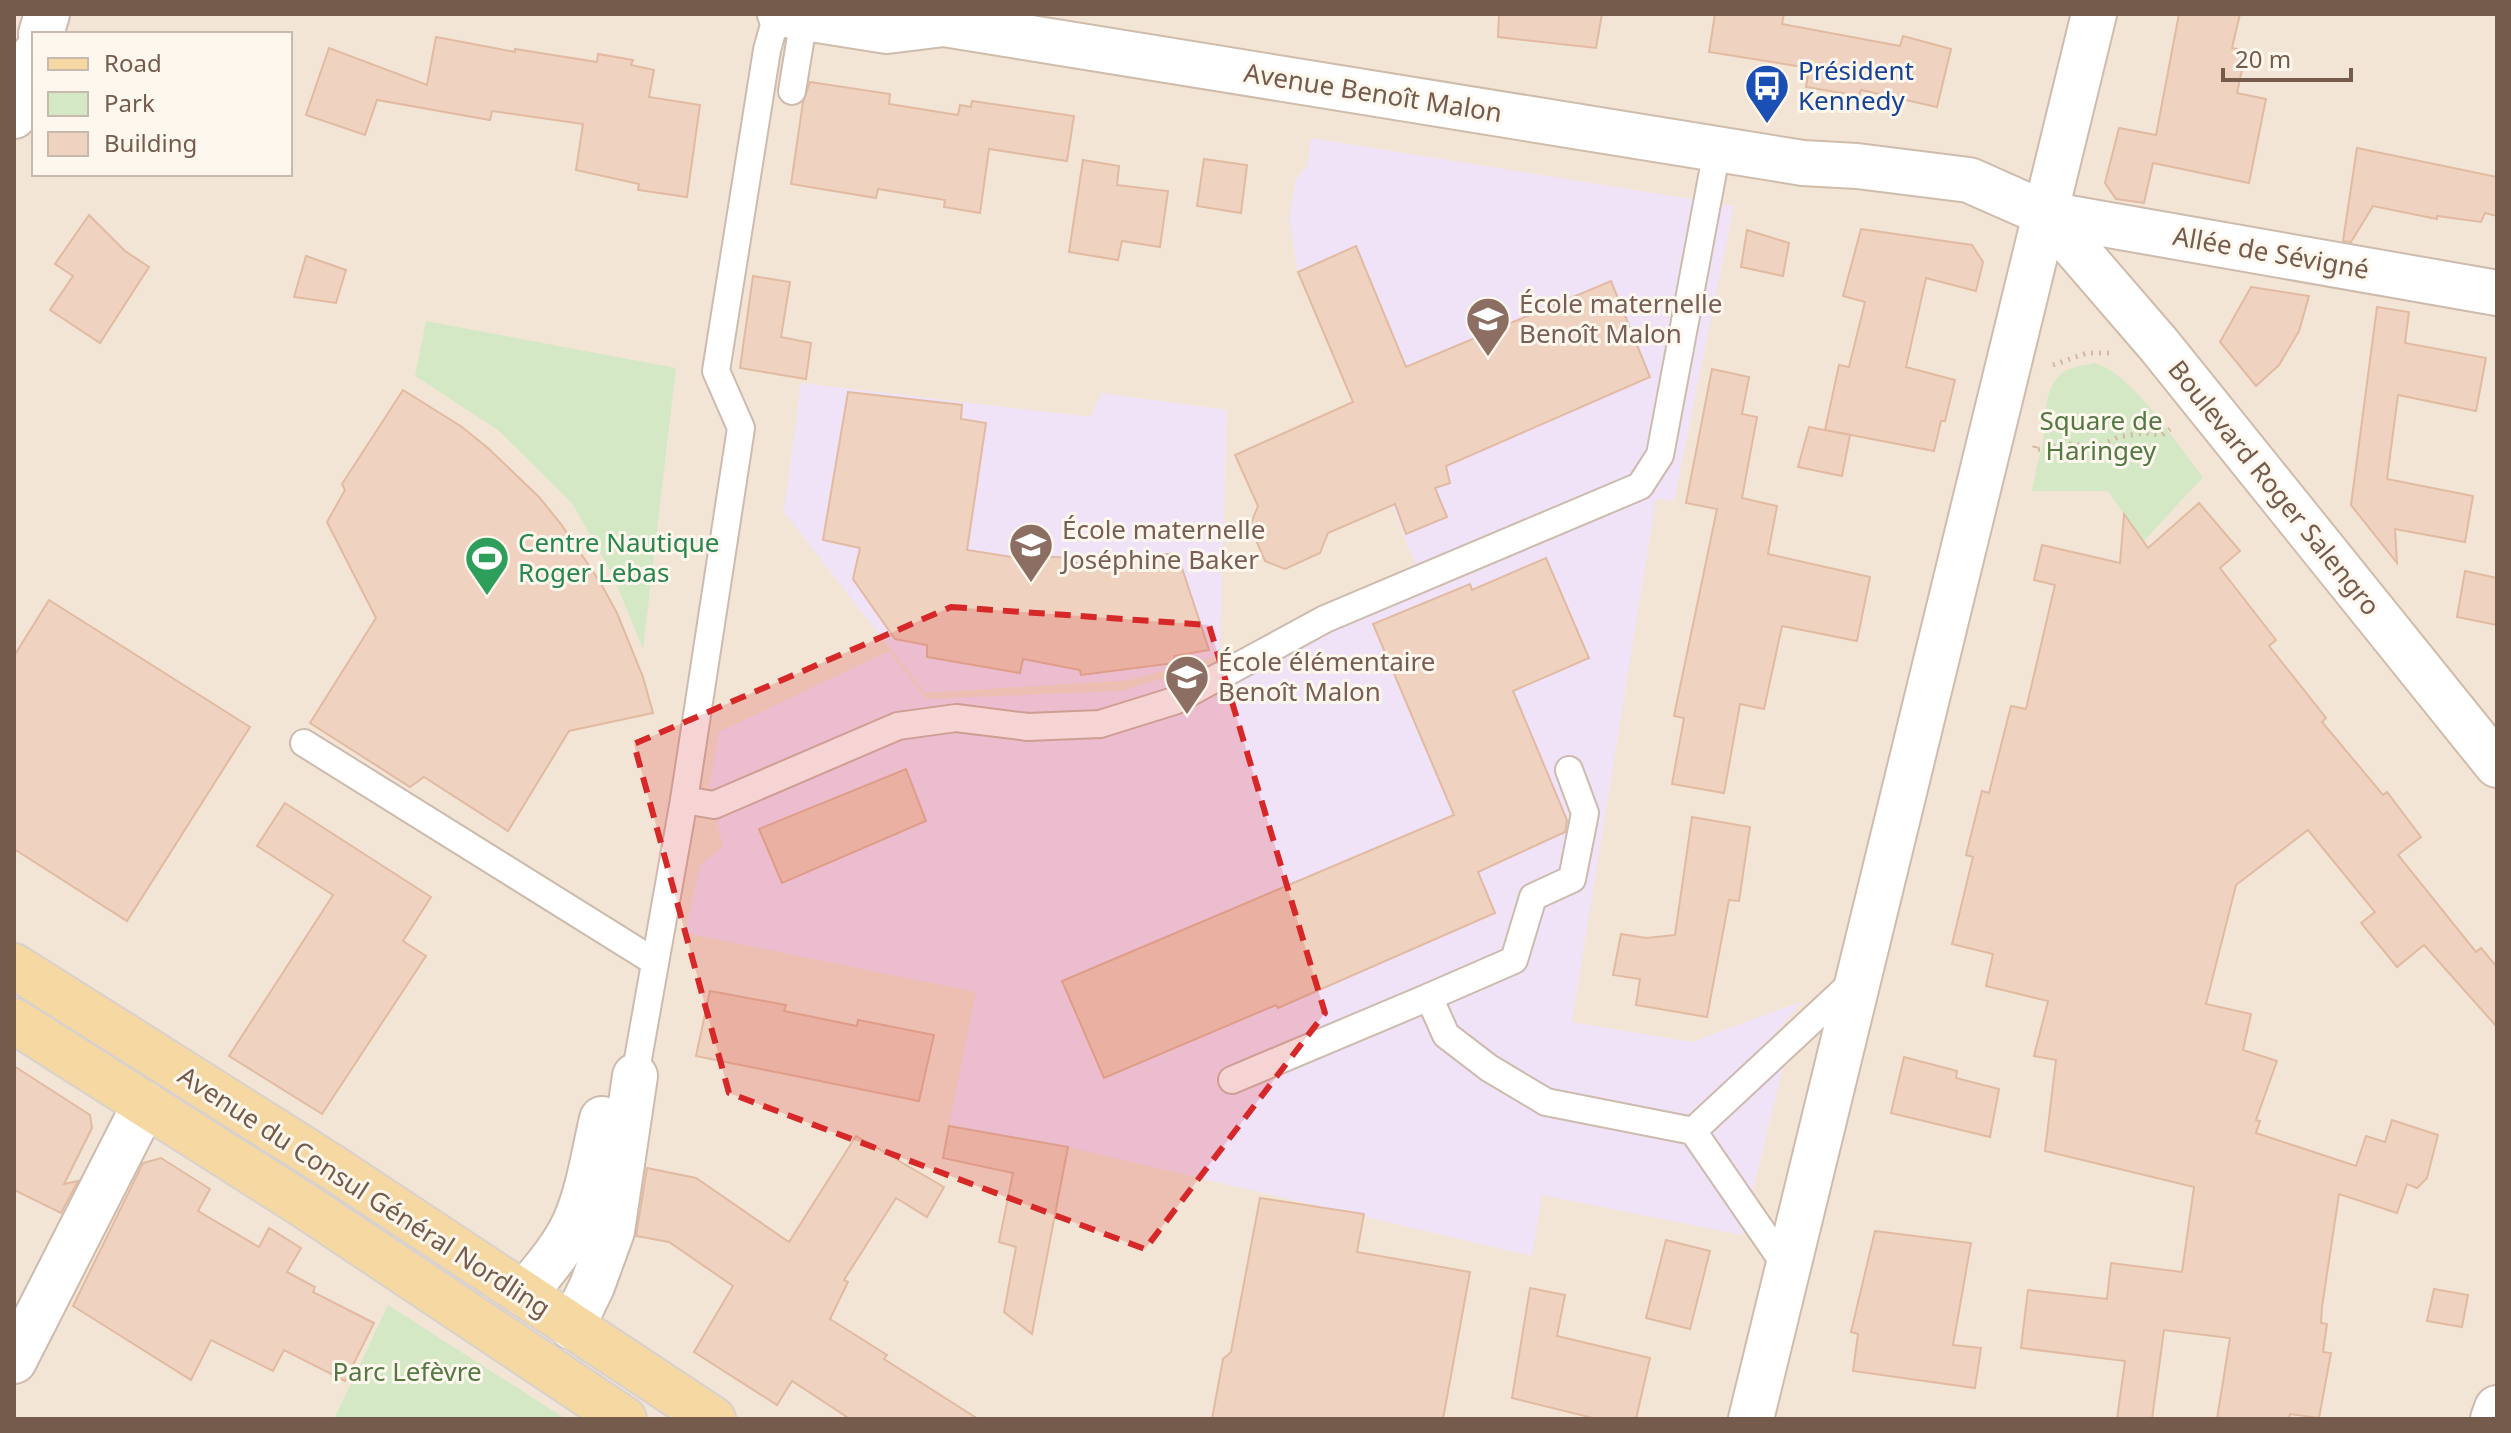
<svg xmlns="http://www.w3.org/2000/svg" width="2511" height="1433" viewBox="0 0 2511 1433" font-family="'Noto Sans',sans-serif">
  <rect width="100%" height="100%" fill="#fbf3e7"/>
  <path fill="#f3e5d6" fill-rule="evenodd" d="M14,14H2497V1419H14ZM34,34H290V174H34Z"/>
  <g fill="#f0e3f8">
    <path d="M1311,138L1734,206L1674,501L1656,499L1572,1022L1692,1042L1803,1001L1766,1044L1784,1063L1742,1235L1542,1195L1532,1256L1068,1147L949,1126L976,992L685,933L700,865L723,847L709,786L719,732L889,651L926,699L1121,691L1218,661L1416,566L1343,378L1298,272L1289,217L1296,179L1307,167Z"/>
    <path d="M801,383L1090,417L1102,393L1227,410L1220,655L1130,680L925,693L784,512Z"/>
  </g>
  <g fill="#d4e8c6">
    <path d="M426,321L676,368L643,649L613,576L572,503L498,430L415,376Z"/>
    <path d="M2094,363C2133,373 2177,445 2203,477L2143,542L2108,491H2032C2035,475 2039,458 2043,442C2047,421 2042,393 2059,376C2067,367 2082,366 2094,363Z"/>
    <path d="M388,1305L566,1419H334Z"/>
  </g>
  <g fill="#efd3c0" stroke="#e1baa1" stroke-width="2">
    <path d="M1499,14H1602L1596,48L1498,37Z"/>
    <path d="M1715,14H1784L1782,24L1900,46L1903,36L1951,49L1937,107L1861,90L1859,96L1806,87L1809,68L1709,52Z"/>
    <path d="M2179,14H2240L2232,48L2246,51L2237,93L2266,99L2249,183L2153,163L2144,203L2116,199L2105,183L2119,128L2156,135Z"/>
    <path d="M436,37L515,52V49L597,62L598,54L633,60L631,65L654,70L649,97L700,105L687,197L638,190L639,184L576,170L583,124L492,111L490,120L377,100L365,135L306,115L329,48L427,85Z"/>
    <path d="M810,82L890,94L889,104L958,115L960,105L971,107L972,101L1074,116L1067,161L989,149L980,213L944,207L945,200L878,189L876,198L791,184L803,102Z"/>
    <path d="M2357,148L2497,177V216L2485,213L2481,222L2437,216V219L2373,206L2351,242L2343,241Z"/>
    <path d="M1204,159L1247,165L1241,213L1197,206Z"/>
    <path d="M1083,160L1119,166L1117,185L1168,191L1160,247L1122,241L1118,260L1069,252Z"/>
    <path d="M89,215L125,251L149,267L100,343L50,310L73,276L55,264Z"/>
    <path d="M1861,229L1972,245L1983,262L1976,291L1926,278L1906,367L1955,380L1945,421H1941L1934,451L1825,430L1839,365L1849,367L1865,302L1843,296Z"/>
    <path d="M1747,230L1789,243L1783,276L1741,267Z"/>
    <path d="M1356,246L1406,367L1611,281L1650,377L1446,466L1450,483L1435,488L1447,517L1406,534L1395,504L1328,533L1320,553L1285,569L1265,561L1250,526L1258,506L1235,455L1353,402L1298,272Z"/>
    <path d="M306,256L346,270L336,303L294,297Z"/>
    <path d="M753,276L790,282L781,337L811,343L806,379L740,368Z"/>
    <path d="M2251,287L2309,296L2299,331L2279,365L2256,386L2220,342Z"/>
    <path d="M2377,307L2409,312L2405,343L2486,358L2476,411L2398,395L2387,479L2473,496L2465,542L2395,529L2397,563L2351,505Z"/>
    <path d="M1712,369L1749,377L1742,414L1757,417L1742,498L1777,506L1768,554L1870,577L1857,641L1782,626L1764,709L1740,704L1724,793L1672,784L1684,718L1674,716L1717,509L1686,503Z"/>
    <path d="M403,390L462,427L489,449L539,497L561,524L600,582L617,613L643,677L653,713L569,731L508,831L424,777L410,787L310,723L376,618L327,522L345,490L342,484Z"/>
    <path d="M848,392L962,405L961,419L986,423L967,550L1038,561L1039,556L1069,558L1073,563L1177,553L1209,650L1174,656L1175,663L1081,675L1080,670L1023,659L1020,673L927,657V645L895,639L853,579L860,548L823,540Z"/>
    <path d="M1809,427L1850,435L1842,476L1798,467Z"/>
    <path d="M2199,503L2240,551L2220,568L2276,640L2269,646L2326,718L2322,722L2383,795L2387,792L2421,837L2398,855L2476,952L2481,948L2497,967V1027L2424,945L2397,967L2361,923L2375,912L2308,830L2236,885L2206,1004L2251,1014L2243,1050L2277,1061L2256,1120L2260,1121L2256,1133L2356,1166L2366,1136L2385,1142L2392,1120L2438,1135L2427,1178L2417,1188L2407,1184L2397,1213L2339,1194L2322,1307L2321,1323L2327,1324L2323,1352L2331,1353L2319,1418L2290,1414L2289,1419H2217L2230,1338L2164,1330L2152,1419H2117L2125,1361L2021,1348L2028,1290L2107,1299L2111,1263L2182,1272L2194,1187L2045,1151L2056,1060L2034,1056L2048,1001L1986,986L1993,954L1952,944L1973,857L1966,855L1982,791L1989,793L2011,706L2026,709L2055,585L2034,580L2042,545L2120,563L2124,514L2148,548Z"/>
    <path d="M1546,558L1589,658L1513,691L1567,820L1565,832L1478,872L1495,913L1278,1008L1276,1005L1104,1078L1062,981L1454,815L1373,624L1470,584L1472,590Z"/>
    <path d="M2465,571L2497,578V625L2457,617Z"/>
    <path d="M49,600L250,727L127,921L14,849V656Z"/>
    <path d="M906,769L926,821L782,883L759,829Z"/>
    <path d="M285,803L431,897L403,941L426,956L322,1114L229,1056L333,895L257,846Z"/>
    <path d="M1692,817L1750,827L1739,901L1729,900L1707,1017L1636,1005L1640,979L1613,975L1621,934L1646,938L1675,935Z"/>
    <path d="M710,991L786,1005L784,1011L857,1026L858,1020L934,1035L919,1101L696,1056Z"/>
    <path d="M1904,1057L1957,1071L1956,1078L1999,1089L1990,1137L1891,1113Z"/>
    <path d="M14,1066L90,1115L92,1128L64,1184L78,1181L61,1213L14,1190Z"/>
    <path d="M949,1126L1068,1147L1032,1334L1004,1312L1016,1247L999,1242L1013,1173L943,1158Z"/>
    <path d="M856,1136L944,1187L927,1217L896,1198L844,1280L848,1282L830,1319L887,1355L884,1359L978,1419H850L792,1381L777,1405L694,1352L733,1286L669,1242L636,1236L647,1168L696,1178L789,1242Z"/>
    <path d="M161,1158L210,1189L198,1211L259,1247L269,1228L301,1248L287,1272L315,1287L313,1292L374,1323L345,1381L284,1350L273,1371L211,1340L191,1380L73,1306L143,1163Z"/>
    <path d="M1260,1198L1364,1214L1357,1252L1470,1272L1443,1419H1212L1223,1359L1231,1352Z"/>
    <path d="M1875,1231L1971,1243L1953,1345L1981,1348L1975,1388L1853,1371L1858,1334L1851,1332Z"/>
    <path d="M1666,1240L1710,1251L1690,1329L1646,1318Z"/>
    <path d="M1530,1288L1565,1295L1557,1336L1650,1358L1636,1419H1597L1512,1398Z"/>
    <path d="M2434,1289L2468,1295L2462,1327L2427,1321Z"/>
  </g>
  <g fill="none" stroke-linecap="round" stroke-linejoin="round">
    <g stroke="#cdbbad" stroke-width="30">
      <g id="service">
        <path d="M792,91L804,18"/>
        <path d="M304,743L655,962"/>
        <path d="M1569,770L1585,813L1572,879L1533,897L1514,960L1429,997L1446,1035L1489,1068L1546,1102L1693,1131L1788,1269"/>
        <path d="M684,800L714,805L898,726L956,718L1028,727L1100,724L1174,701L1325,619L1640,486L1660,455L1717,150"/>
        <path d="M635,1076L684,800L741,428L716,371L767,50L777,14"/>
        <path d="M1232,1080L1429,997"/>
        <path d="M1693,1131L1854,981"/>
      </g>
    </g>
    <g stroke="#cdbbad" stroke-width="48">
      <g id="minor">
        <path d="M41,34L47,14"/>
        <path d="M14,116L34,55"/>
        <path d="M2046,214L2497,293"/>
        <path d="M524,1294C542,1272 563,1249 575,1222C589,1190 594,1153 602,1119"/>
        <path d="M572,1327L592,1286L612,1231L635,1076"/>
        <path d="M14,1361L145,1104"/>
        <path d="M2493,1419L2497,1408"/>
      </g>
    </g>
    <g stroke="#cfbcab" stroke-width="48">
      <g id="secondary">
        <path d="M780,14L887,31L944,24"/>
        <path d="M920,14L944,24L1803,163L1857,166L1969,180L2046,214L2159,345L2497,765"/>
        <path d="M1751,1419L2094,14"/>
      </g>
    </g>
    <g stroke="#d8d1cd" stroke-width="48">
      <g id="primary">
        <path d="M14,966L329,1165L713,1419"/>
        <path d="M14,1021L305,1206L624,1419"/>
      </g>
    </g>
    <g stroke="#d4b6a3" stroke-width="5" stroke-dasharray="2 6" stroke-linecap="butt">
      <path d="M2053,365L2087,353H2109"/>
      <path d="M2035,446L2034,450L2070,444L2097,447L2118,437L2144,433L2162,435L2170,429"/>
    </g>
    <use href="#service" stroke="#fff" stroke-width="26"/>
    <use href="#minor" stroke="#fff" stroke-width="44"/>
    <use href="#secondary" stroke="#fff" stroke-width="44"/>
    <use href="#primary" stroke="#f6d8a3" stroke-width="44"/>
  </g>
  <path fill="#d62828" fill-opacity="0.2" stroke="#d62828" stroke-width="6" stroke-dasharray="16 10" stroke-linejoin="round" d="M951,607L1209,625L1325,1013L1145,1249L729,1093L634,744Z"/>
  <defs>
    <g id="bus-pin" transform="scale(2.3)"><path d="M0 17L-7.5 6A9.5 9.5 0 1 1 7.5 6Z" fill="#1a4fb4" stroke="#fef7ed"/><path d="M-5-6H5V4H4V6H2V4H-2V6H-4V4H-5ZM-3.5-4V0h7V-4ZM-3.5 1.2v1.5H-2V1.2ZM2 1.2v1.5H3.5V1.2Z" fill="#fff"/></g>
    <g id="school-pin" transform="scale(2.3)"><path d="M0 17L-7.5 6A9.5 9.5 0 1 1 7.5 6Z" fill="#8d6e63" stroke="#fef7ed"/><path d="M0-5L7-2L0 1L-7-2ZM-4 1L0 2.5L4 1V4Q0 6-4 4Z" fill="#fff"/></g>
    <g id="stadium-pin" transform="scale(2.3)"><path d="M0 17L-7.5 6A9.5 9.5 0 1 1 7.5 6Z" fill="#2e9e5b" stroke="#fef7ed"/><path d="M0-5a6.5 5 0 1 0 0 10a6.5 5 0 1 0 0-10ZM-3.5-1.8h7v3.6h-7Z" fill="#fff"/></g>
  </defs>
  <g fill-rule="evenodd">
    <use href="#bus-pin" x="1767" y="86"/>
    <use href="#school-pin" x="1488" y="319"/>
    <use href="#school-pin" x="1031" y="545"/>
    <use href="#stadium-pin" x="487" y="558"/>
    <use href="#school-pin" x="1187" y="677"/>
  </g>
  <g text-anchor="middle" stroke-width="6" stroke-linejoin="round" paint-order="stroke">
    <g font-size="26" fill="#164399" stroke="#fef7ed" text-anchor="start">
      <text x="1798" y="80">Président<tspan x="1798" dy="30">Kennedy</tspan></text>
    </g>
    <g font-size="26" fill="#745b4c" stroke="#fef7ed">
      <text transform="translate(1373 93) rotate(9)" y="9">Avenue Benoît Malon</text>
      <text transform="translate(2271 253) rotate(10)" y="9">Allée de Sévigné</text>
      <text transform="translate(2274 488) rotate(51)" y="9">Boulevard Roger Salengro</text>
      <text transform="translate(364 1192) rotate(33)" y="9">Avenue du Consul Général Nordling</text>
    </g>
    <g font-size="26" fill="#785e54" stroke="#fef7ed" text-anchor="start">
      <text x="1519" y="313">École maternelle<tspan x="1519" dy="30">Benoît Malon</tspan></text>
      <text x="1062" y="539">École maternelle<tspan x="1062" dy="30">Joséphine Baker</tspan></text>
      <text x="1218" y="671">École élémentaire<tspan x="1218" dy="30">Benoît Malon</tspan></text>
    </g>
    <g font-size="26" fill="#547945" stroke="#fef7ed">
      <text x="2101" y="430">Square de<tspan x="2101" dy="30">Haringey</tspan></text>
      <text x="407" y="1381">Parc Lefèvre</text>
    </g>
    <g font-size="26" fill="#27864d" stroke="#fef7ed" text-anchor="start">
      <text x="518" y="552">Centre Nautique<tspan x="518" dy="30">Roger Lebas</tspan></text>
    </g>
  </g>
  <rect width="2511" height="1433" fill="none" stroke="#745b4c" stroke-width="32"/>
  <rect x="32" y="32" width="260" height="144" fill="#fef7ed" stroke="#c7b9ad" stroke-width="2"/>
  <rect x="48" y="58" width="40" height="12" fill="#f6d8a3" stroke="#c7b9ad" stroke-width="2"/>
  <text x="104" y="72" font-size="24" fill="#745b4c">Road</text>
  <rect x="48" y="92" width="40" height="24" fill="#d4e8c6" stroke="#c7b9ad" stroke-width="2"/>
  <text x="104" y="112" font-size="24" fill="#745b4c">Park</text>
  <rect x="48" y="132" width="40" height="24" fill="#efd3c0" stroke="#c7b9ad" stroke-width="2"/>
  <text x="104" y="152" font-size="24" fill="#745b4c">Building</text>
  <path d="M2223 68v12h128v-12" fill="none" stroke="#745b4c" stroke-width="4"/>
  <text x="2235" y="68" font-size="24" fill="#745b4c" stroke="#fef7ed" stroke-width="6" paint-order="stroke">20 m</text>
</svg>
